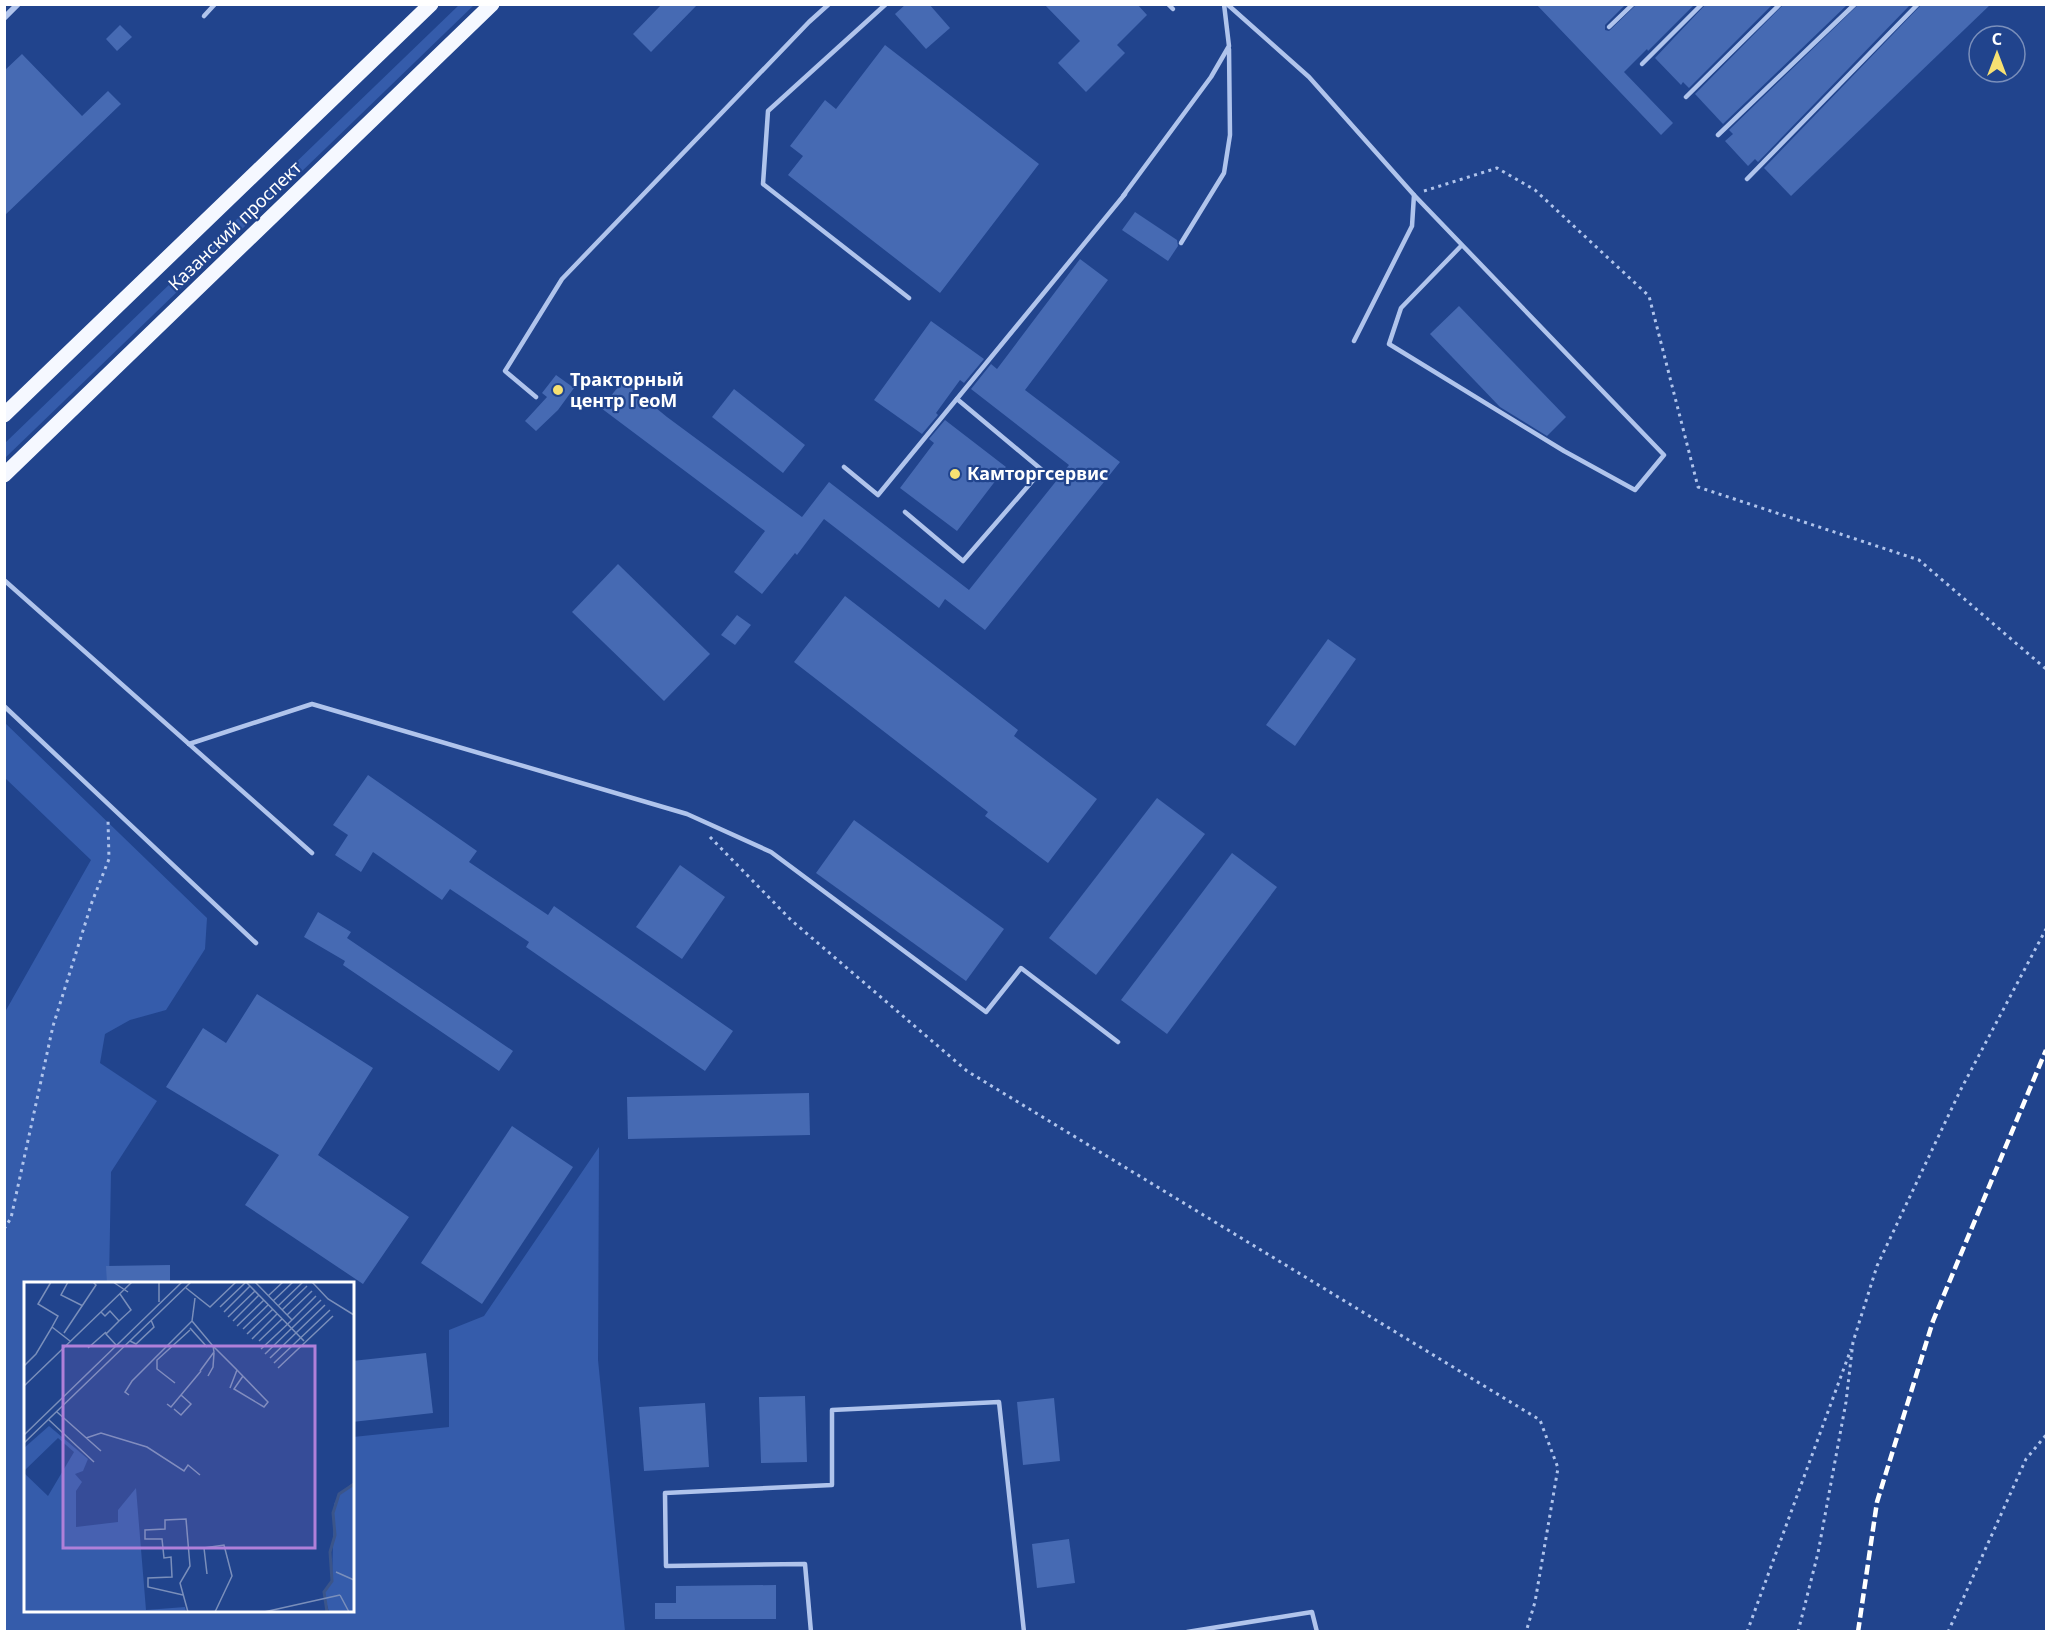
<svg xmlns="http://www.w3.org/2000/svg" width="2051" height="1636" viewBox="0 0 2051 1636" font-family="'Noto Sans',sans-serif">
  <rect width="100%" height="100%" fill="#21448d"/>
  <g fill="#355cab">
    <path d="M459,5H474L5,458V443Z"/>
    <path d="M4,722L207,918L205,949L166,1010L130,1020L105,1034L100,1063L157,1101L111,1172L109,1283L26,1284V1610H352L353,1437L449,1427V1330L484,1316L599,1147L598,1360L625,1631H5V1012L91,860L5,778Z"/>
  </g>
  <g fill="#466ab3">
    <path d="M662,4H698L651,52L633,34Z"/>
    <path d="M906,4H929L950,28L926,49L895,14Z"/>
    <path d="M1044,4H1137L1147,15L1117,45L1125,53L1086,92L1058,63L1080,41Z"/>
    <path d="M1536,4H1626L1605,25V30L1609,31L1637,4H1695L1648,51L1647,49L1624,72L1673,123L1661,135Z"/>
    <path d="M1706,4H1773L1689,88L1683,82L1681,85L1655,58Z"/>
    <path d="M1784,4H1848L1723,124L1695,94Z"/>
    <path d="M1859,4H1911L1758,162L1755,159L1748,166L1725,141L1733,134L1729,130Z"/>
    <path d="M1922,4H1991L1791,196L1764,168Z"/>
    <path d="M120,25L132,37L117,51L106,39Z"/>
    <path d="M885,45L1039,164L940,293L788,175L803,156L790,146L825,100L836,109Z"/>
    <path d="M22,54L82,116L108,91L121,104L4,216V71Z"/>
    <path d="M1135,212L1177,240L1178,246L1168,261L1122,230Z"/>
    <path d="M1080,259L1108,280L1025,390L1120,462L985,630L945,599L939,608L824,519L797,555L795,553L762,594L734,572L765,531L601,408L623,381L667,417L802,517L829,482L969,590L1069,465L971,389L991,364L997,369Z"/>
    <path d="M1459,306L1566,417L1547,436L1500,407L1430,334Z"/>
    <path d="M931,321L984,359L964,383L960,380L936,413L938,415L922,434L874,400Z"/>
    <path d="M556,375L574,388L558,410L536,431L525,421L547,397L542,393Z"/>
    <path d="M734,389L805,445L783,473L712,417Z"/>
    <path d="M945,420L1006,467L957,531L900,488L934,443L929,439Z"/>
    <path d="M618,564L710,654L664,701L572,612Z"/>
    <path d="M845,596L1018,730L1014,736L1097,799L1048,863L985,816L988,812L794,662Z"/>
    <path d="M737,615L751,625L735,645L721,635Z"/>
    <path d="M1328,639L1356,659L1295,746L1266,725Z"/>
    <path d="M368,775L477,851L469,862L548,915L554,906L733,1031L705,1071L526,947L529,942L450,889L442,900L373,852L361,872L335,855L348,835L333,825Z"/>
    <path d="M1157,798L1205,834L1096,975L1049,938Z"/>
    <path d="M854,820L1004,929L966,981L816,873Z"/>
    <path d="M1232,853L1277,887L1167,1034L1121,1000Z"/>
    <path d="M680,865L725,897L682,959L636,927Z"/>
    <path d="M318,912L351,932L347,938L513,1051L499,1071L343,965L345,961L304,937Z"/>
    <path d="M257,994L373,1068L318,1155L409,1217L363,1284L245,1205L279,1155L166,1087L203,1028L226,1043Z"/>
    <path d="M809,1093L810,1135L628,1139L627,1097Z"/>
    <path d="M512,1126L573,1167L482,1304L421,1263Z"/>
    <path d="M170,1265V1284H107L106,1266Z"/>
    <path d="M426,1353L433,1413L352,1422V1361Z"/>
    <path d="M805,1396L807,1462L761,1463L759,1397Z"/>
    <path d="M1054,1398L1060,1461L1023,1465L1017,1402Z"/>
    <path d="M705,1403L709,1467L644,1471L639,1407Z"/>
    <path d="M1069,1539L1075,1583L1037,1588L1032,1544Z"/>
    <path d="M776,1585V1619H655V1603H676V1586Z"/>
  </g>
  <g fill="none" stroke-linecap="round" stroke-linejoin="round">
    <g stroke="#b0c4ec" stroke-width="3" stroke-dasharray="3 4.5" stroke-linecap="butt">
      <path d="M1424,191L1497,168L1535,190L1649,296L1698,487L1919,560L2046,669"/>
      <path d="M710,837L791,920L967,1071L1540,1420L1558,1468L1535,1602L1526,1632"/>
      <path d="M4,1229L11,1218L53,1026L92,902L109,859L108,820"/>
      <path d="M1747,1632L1851,1349"/>
      <path d="M1798,1632L1818,1553L1846,1402L1853,1342L1877,1266L1960,1091L2046,929"/>
      <path d="M1948,1632L2026,1459L2046,1435"/>
    </g>
    <g stroke="#b0c4ec" stroke-width="4.5">
      <path d="M886,4L768,111L763,184L909,298"/>
      <path d="M1168,4L1173,9"/>
      <path d="M1227,4L1309,77L1414,195L1412,226L1354,341"/>
      <path d="M204,16L215,4"/>
      <path d="M1609,27L1633,4"/>
      <path d="M1642,64L1702,4"/>
      <path d="M1686,97L1780,4"/>
      <path d="M1718,135L1855,4"/>
      <path d="M1747,179L1918,4"/>
      <path d="M1414,195L1664,455L1635,490L1564,451L1389,344L1401,308L1462,245"/>
      <path d="M1123,196L1211,77L1229,46L1224,4"/>
      <path d="M1181,243L1224,173L1230,135L1229,49"/>
      <path d="M536,397L505,371L562,279L809,22L829,4"/>
      <path d="M844,467L878,495L1125,194"/>
      <path d="M905,512L963,561L1042,470L957,399"/>
      <path d="M4,580L312,853"/>
      <path d="M4,706L256,943"/>
      <path d="M189,744L312,704L687,814L771,852L986,1012L1021,968L1118,1042"/>
      <path d="M811,1632L805,1564L666,1566L665,1493L832,1485V1410L999,1402L1024,1632"/>
      <path d="M1187,1632L1312,1612L1317,1632"/>
    </g>
    <path stroke="#b0c4ec" stroke-width="6" d="M4,18L18,4"/>
    <g stroke="#f5f8ff" stroke-width="15">
      <path d="M4,415L431,4"/>
      <path d="M4,475L492,4"/>
    </g>
    <path stroke="#fff" stroke-width="4.5" stroke-dasharray="10 4.5" stroke-linecap="butt" d="M1858,1632L1877,1502L1933,1321L2046,1050"/>
  </g>
  <g fill="#f8e172" stroke="#21448d" stroke-width="2">
    <circle cx="558" cy="390" r="6"/>
    <circle cx="955" cy="474" r="6"/>
  </g>
  <g text-anchor="middle" stroke-width="4.5" stroke-linejoin="round" paint-order="stroke">
    <g font-size="18" fill="#fff" stroke="#21448d">
      <text transform="translate(235 226) rotate(-44)" y="6">Казанский проспект</text>
    </g>
    <g font-size="18" font-weight="bold" fill="#fff" stroke="#21448d" text-anchor="start">
      <text x="570" y="386">Тракторный<tspan x="570" dy="21">центр ГеоМ</tspan></text>
      <text x="967" y="480">Камторгсервис</text>
    </g>
  </g>
  <g transform="translate(24 1282)">
    <rect width="330" height="330" fill="#21448d"/>
    <path d="M25,144L64,177L59,189L51,192L58,200L52,209V245L94,240V228L112,206L122,328L161,325L162,330H0V191L24,214L50,170L34,156L0,189V166ZM330,200V330H305L300,312L308,297L310,222L316,211Z" fill="#355cab"/>
    <path fill="none" stroke="#3b558a" stroke-width="3" d="M303,330L300,310L308,299L306,270L311,253L309,231L315,212L330,202"/>
    <path fill="none" stroke="#7a8fbb" stroke-width="1.5" d="M27,0L14,22L34,34L28,45M44,0L37,13L59,24M89,0L104,10M231,0L268,38L292,14M288,0L304,17L330,33M162,6L186,25L212,0M244,14L259,0M249,19L269,0M135,20V0M254,24L279,0M196,25L222,0L280,59M258,28L283,4M77,30L81,34L86,29L95,39L107,28L96,12M200,30L226,4M263,33L288,9M204,35L231,9M168,39L189,64L190,70L176,89M209,39L235,13M213,44L240,18M166,46L183,65M219,47L244,23M40,51L72,3L69,0M223,52L249,27M228,57L253,32M106,59L112,62L130,45L127,38M235,59L258,37M93,64L82,52L95,39M190,65L213,88L206,106M64,66L82,50M237,67L268,38M241,72L297,18M246,76L301,23M250,81L306,28M0,84L12,72L28,45L46,59M254,86L309,34M213,88L244,120L240,125L210,107L219,94M184,94L189,85L190,71M151,101L133,87V78L166,48M0,104L108,0M105,113L101,110L108,99L168,39L171,16M143,122L147,125L177,89M150,127L157,133L167,122L157,113M33,130L77,169M25,138L70,180M0,153L158,0M62,156L77,151L123,165L160,189L164,183L176,193M0,161L167,0M312,290L330,298M183,292L180,266L200,263L208,294L191,330M159,313L124,305V296L148,295L147,275L140,276L138,257H121V248L141,247V238L162,237L166,284L156,301L164,330M316,313L325,330M240,330L316,313"/>
    <path fill="#b080d9" fill-opacity="0.15" stroke="#b080d9" stroke-width="3" d="M39,64H291V266H39Z"/>
    <rect width="330" height="330" fill="none" stroke="#fff" stroke-width="3"/>
  </g>
  <rect width="2051" height="1636" fill="none" stroke="#ffffff" stroke-width="12"/>
  <g transform="translate(1997 54)"><circle r="28" fill="#21448d" stroke="#7a8fbb" stroke-width="1.5"/>
  <path d="M0-4.5L10 22L0 15L-10 22Z" fill="#f8e172"/>
  <text y="-9" font-size="16" font-weight="bold" text-anchor="middle" fill="#ffffff">С</text>
  </g>
</svg>
